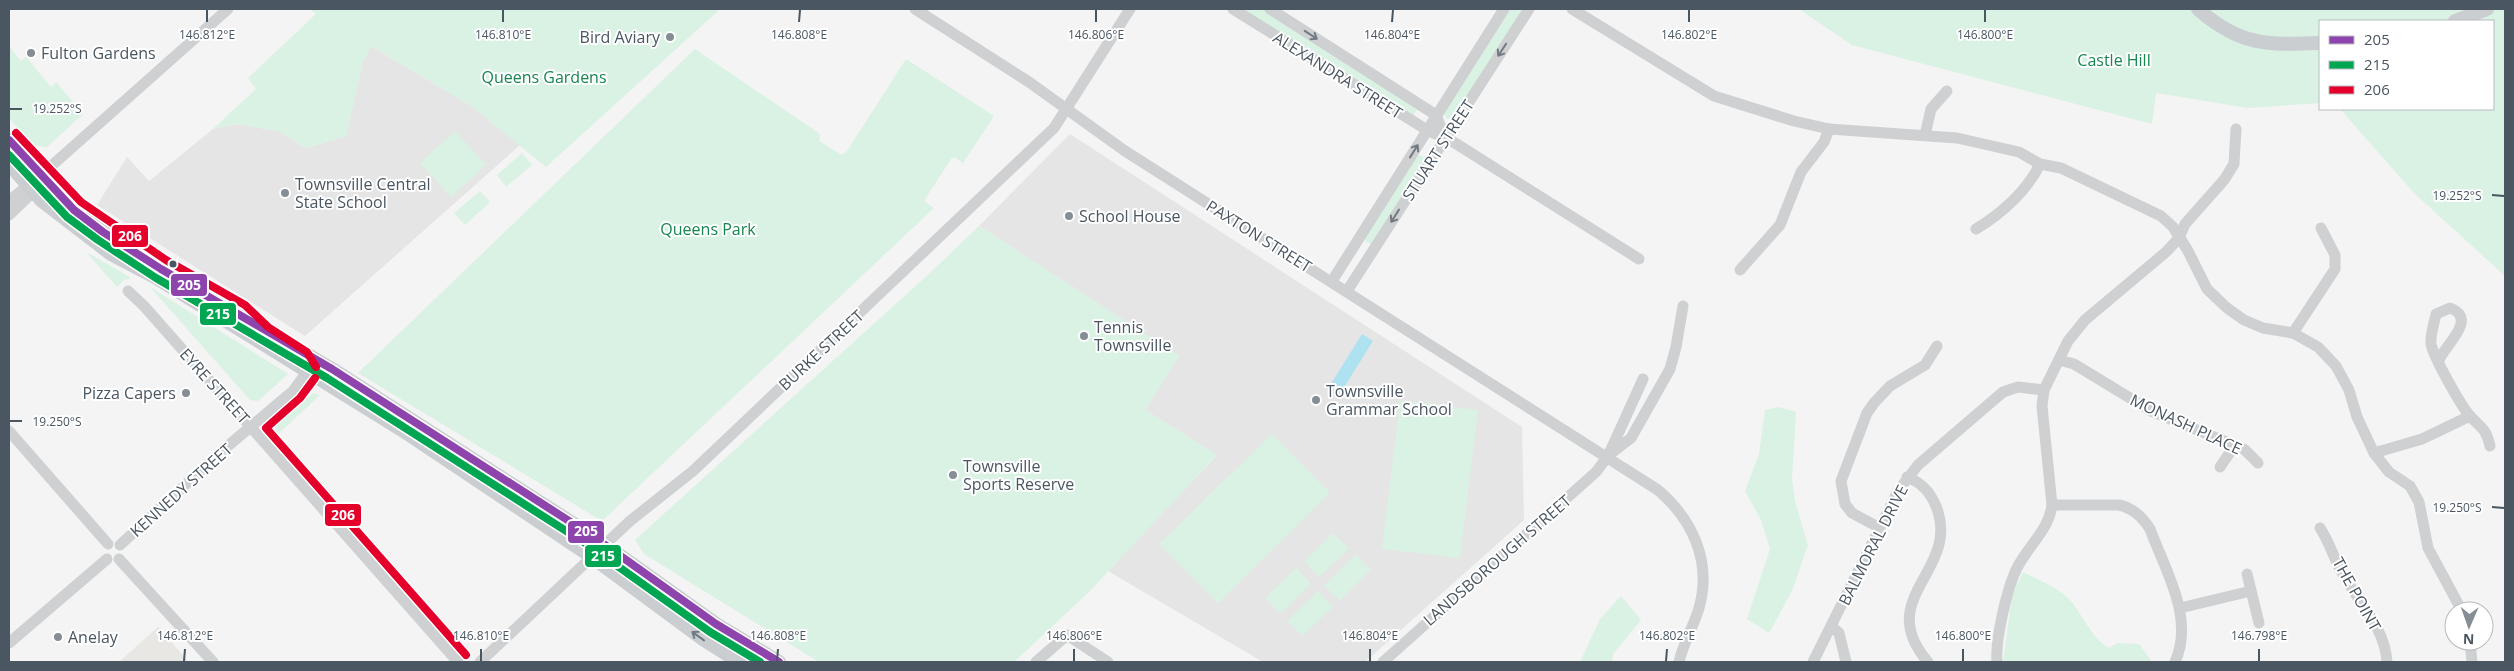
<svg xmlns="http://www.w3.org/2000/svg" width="2514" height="671" viewBox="0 0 2514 671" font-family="'Open Sans',sans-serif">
  <rect width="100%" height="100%" fill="#f4f4f4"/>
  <path fill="#e8e7e3" d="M158,627L189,662H119Z"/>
  <g fill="#e6e5e6">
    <path d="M371,46L470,105L520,145L305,336L97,205L127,157L149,181L213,129L236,124L278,131L306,148L346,136L363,61Z"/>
    <path d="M1070,134L1522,427L1524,520L1365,662H1263L1108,571L1217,455L1145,410L1179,356L979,226Z"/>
  </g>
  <g fill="#d9f2e3">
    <path d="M310,9H714L718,11L546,167L470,105L371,46L363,61L346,136L306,148L278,131L236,124L213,129L256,89L248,78L316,14Z"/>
    <path d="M1243,9H1264L1419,107L1413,116Z"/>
    <path d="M1509,9H1523L1453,118L1447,119L1443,113Z"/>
    <path d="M1799,9H2505V276L2414,193L2340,109H2493V21H2320V103L2248,108L2156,93L2152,124L1852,45Z"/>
    <path d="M9,46L21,61L26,57L51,87L56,82L83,114L47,147L33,146L9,118Z"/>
    <path d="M695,49L820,134L819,141L842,155L847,151L906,59L994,116L963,163L954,157L951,159L924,201L934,208L602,521L358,373Z"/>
    <path d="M455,131L486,165L451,197L420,163Z"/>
    <path d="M522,153L532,165L506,187L497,175Z"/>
    <path d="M1417,155L1423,156L1425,162L1372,245L1363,239Z"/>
    <path d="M480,191L490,202L465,225L454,213Z"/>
    <path d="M979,226L1179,356L1145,410L1217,455L1089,592L1014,662H819L644,554L635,540L931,272Z"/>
    <path d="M86,252L130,277L129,279L124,280L117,287Z"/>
    <path d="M150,287L288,374L258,401L250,400Z"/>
    <path d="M313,393L320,395L278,434L304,463L297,468C285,455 269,444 277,425Z"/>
    <path d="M1400,400L1478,410L1460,558L1382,549Z"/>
    <path d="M1779,407L1796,412L1792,478L1795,501L1808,545L1792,591L1769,633L1747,619L1770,549L1761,520L1745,491L1759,454L1765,410Z"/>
    <path d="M1272,434L1330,493L1218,603L1159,544Z"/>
    <path d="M319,480L339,502L332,508L312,486Z"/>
    <path d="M356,522L375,544L369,550L349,528Z"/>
    <path d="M1333,533L1349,549L1319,577L1304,561Z"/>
    <path d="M1356,555L1371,570L1339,601L1324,585Z"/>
    <path d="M1296,568L1311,584L1280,614L1265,598Z"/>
    <path d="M2023,572C2038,580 2055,586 2067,597C2083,613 2089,636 2109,648L2117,643L2139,644L2150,659V662H2003L2012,596Z"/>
    <path d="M1318,591L1333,607L1302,636L1287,621Z"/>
    <path d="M1621,596L1641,620L1613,654L1612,662H1580L1600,619Z"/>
  </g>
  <path fill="#aee2f0" d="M1362,334L1373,341L1338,397L1327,390Z"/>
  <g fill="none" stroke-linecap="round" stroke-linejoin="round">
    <g stroke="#ced0d2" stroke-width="11">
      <path d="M915,9L1029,82L1125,151L1658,490C1693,520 1712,562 1699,608C1694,626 1683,643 1679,662"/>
      <path d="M1233,9L1427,130L1455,143L1639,259"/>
      <path d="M1270,9L1436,115L1445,137"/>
      <path d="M1572,9L1714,96L1794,121L1829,129L1957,138L2019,152L2040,164L2061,168L2161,216L2173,227L2188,251L2207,289L2227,308L2244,320L2263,328L2293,333L2318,347L2336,366L2349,390L2357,417L2374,453L2389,472L2410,486L2419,502L2428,548L2462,611"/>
      <path d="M1925,135L1931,109L1947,91"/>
      <path d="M9,201L49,168L228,9"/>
      <path d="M9,215L33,192L37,184"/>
      <path d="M1976,229C2001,214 2027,191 2040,164"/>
      <path d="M1740,270L1780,225L1801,172L1824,142L1829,129"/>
      <path d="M1332,281L1504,9"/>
      <path d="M128,291L144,306L458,662"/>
      <path d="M1347,291L1529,9"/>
      <path d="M2293,333L2335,269V255L2321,228"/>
      <path d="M2059,360L2074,364L2153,412L2244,449L2258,463"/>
      <path d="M2439,360C2446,344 2478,319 2450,308L2436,314C2434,324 2430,335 2431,344C2433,356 2461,406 2470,416C2481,428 2486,428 2490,446"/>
      <path d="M9,431L108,544"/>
      <path d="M2374,453L2422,439L2470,416"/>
      <path d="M1609,455L1631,438L1670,369L1676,347L1683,306"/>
      <path d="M2220,467L2235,445"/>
      <path d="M1907,477C1922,483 1930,492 1936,506C1962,571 1872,597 1928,662"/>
      <path d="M2052,505H2119C2133,508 2142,516 2150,529C2165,570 2195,618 2175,662"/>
      <path d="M1880,528L1852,513L1845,504L1841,481L1867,413L1874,403L1890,386L1925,365L1937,346"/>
      <path d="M2320,528C2328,540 2331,550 2337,563C2352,596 2385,624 2387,662"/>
      <path d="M120,545L223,450L293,391L307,372"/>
      <path d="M119,559L213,662"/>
      <path d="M2247,574L2259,623"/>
      <path d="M2180,608L2251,591"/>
      <path d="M1832,627L1839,633L1846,662"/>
      <path d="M2470,641L2472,662"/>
      <path d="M9,643L107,559"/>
      <path d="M480,662L630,521L693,471L1054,128L1130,9"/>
      <path d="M1036,662L1067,635L1108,662"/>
      <path d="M1383,662L1596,472L1608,456L1643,379"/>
      <path d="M1813,662L1898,491L1918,465L2003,392L2018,387L2044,390"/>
      <path d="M1997,662C1995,640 2007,588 2017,568C2028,546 2049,530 2052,505L2042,406L2044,390L2068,341L2085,320L2166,252L2179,238L2185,224L2224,180L2234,164L2236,129"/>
    </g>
    <g stroke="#caced1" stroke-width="14">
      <path d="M2198,9C2240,46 2267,45 2320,43"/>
      <path d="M2455,21L2487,9"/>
      <path d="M9,140L55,191L74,210L103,232L161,269L332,369L594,537L716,624L779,662"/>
      <path d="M9,164L42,201L111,254L155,277L402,430L592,557L703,639L739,662"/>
    </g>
    <g stroke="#fff" stroke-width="11">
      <path id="bus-1" d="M9,140L74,210L103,232L161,269L332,369L594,537L716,624L779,662"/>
    </g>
    <g stroke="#fff" stroke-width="11">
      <path id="bus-2" d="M9,155L67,217L98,240L156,278L327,378L588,545L710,632L760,662"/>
    </g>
    <g stroke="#fff" stroke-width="11">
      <g id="bus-3">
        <path d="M16,133L81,202L166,260L245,305L268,327L307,352L316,367"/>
        <path d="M315,378L300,398L266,428L466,655"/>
      </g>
    </g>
    <use href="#bus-1" stroke="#8e44ad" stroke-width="8"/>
    <use href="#bus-2" stroke="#00a651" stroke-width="8"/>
    <use href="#bus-3" stroke="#e4002b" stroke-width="8"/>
  </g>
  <defs><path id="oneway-shaft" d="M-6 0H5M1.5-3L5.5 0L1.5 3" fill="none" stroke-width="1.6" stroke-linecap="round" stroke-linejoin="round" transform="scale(1.25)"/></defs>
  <g stroke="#727b83">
    <use href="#oneway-shaft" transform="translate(1311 35) rotate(33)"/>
    <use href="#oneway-shaft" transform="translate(1502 50) rotate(123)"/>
    <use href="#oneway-shaft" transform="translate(1414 151) rotate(-58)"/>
    <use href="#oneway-shaft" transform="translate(1395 216) rotate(122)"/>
  </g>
  <use stroke="#707a83" href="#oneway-shaft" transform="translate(698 636) rotate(-144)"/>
  <path fill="none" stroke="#4a5661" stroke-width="2" d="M207,22V10M503,22V10M799,22L800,10M1096,22V10M1392,22L1393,10M1689,22V10M1985,22V10M10,109H22M2492,195L2504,196M10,421H22M2492,507L2504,508M184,661L185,649M481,661V649M777,661L778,649M1074,661V649M1370,661V649M1666,661L1667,649M1963,661V649M2259,661V649"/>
  <g fill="#868d94" stroke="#fff" stroke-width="2">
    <circle cx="670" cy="37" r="5"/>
    <circle cx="31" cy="53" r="5"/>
    <circle cx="285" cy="193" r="5"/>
    <circle cx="1069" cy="216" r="5"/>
    <circle cx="1084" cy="336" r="5"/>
    <circle cx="186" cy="393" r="5"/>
    <circle cx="1316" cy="400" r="5"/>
    <circle cx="953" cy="475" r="5"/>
    <circle cx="58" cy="637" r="5"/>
  </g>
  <circle fill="#4a5661" stroke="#fff" stroke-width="2" cx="173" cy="264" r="4.5"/>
  <g text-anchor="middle" stroke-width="4" stroke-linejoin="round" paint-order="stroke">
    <g font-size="16" fill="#4a5661" stroke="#fff" text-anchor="start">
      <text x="660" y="43" text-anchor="end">Bird Aviary</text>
      <text x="41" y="59">Fulton Gardens</text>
      <text x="295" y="190">Townsville Central<tspan x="295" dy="18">State School</tspan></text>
      <text x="1079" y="222">School House</text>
      <text x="1094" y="333">Tennis<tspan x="1094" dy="18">Townsville</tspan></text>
      <text x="1326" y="397">Townsville<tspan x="1326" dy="18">Grammar School</tspan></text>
      <text x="176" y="399" text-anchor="end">Pizza Capers</text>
      <text x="963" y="472">Townsville<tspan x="963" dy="18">Sports Reserve</tspan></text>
      <text x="68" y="643">Anelay</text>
    </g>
    <g font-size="16" fill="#17864f" stroke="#fff">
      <text x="2114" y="66">Castle Hill</text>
      <text x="544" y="83">Queens Gardens</text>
      <text x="708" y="235">Queens Park</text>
    </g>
    <g font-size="16" fill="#4a5661" stroke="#fff">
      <text transform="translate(1338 75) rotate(32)" y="6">ALEXANDRA STREET</text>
      <text transform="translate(1438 150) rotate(-57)" y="6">STUART STREET</text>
      <text transform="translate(1259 236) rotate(32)" y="6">PAXTON STREET</text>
      <text transform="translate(821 350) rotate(-43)" y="6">BURKE STREET</text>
      <text transform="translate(215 386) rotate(48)" y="6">EYRE STREET</text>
      <text transform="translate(2186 424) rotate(25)" y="6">MONASH PLACE</text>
      <text transform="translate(181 490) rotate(-42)" y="6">KENNEDY STREET</text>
      <text transform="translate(1873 545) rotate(-63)" y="6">BALMORAL DRIVE</text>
      <text transform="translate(1497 560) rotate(-41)" y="6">LANDSBOROUGH STREET</text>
      <text transform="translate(2357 594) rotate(61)" y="6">THE POINT</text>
    </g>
  </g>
  <g font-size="12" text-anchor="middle" fill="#4a5661" stroke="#fff" stroke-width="4" stroke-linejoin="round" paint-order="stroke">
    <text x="207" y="39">146.812°E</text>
    <text x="503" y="39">146.810°E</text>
    <text x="799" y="39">146.808°E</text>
    <text x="1096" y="39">146.806°E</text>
    <text x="1392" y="39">146.804°E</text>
    <text x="1689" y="39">146.802°E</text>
    <text x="1985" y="39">146.800°E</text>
    <text x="57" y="113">19.252°S</text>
    <text x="2457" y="200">19.252°S</text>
    <text x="57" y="426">19.250°S</text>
    <text x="2457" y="512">19.250°S</text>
    <text x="185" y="640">146.812°E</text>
    <text x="481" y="640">146.810°E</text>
    <text x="778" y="640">146.808°E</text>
    <text x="1074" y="640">146.806°E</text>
    <text x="1370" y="640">146.804°E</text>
    <text x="1667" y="640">146.802°E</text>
    <text x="1963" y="640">146.800°E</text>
    <text x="2259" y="640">146.798°E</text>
  </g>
  <g stroke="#fff" stroke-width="2">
    <rect x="111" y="224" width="38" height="24" rx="5" fill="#e4002b"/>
    <rect x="170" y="273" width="38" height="24" rx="5" fill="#8e44ad"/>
    <rect x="199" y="302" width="38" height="24" rx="5" fill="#00a651"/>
    <rect x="324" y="503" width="38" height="24" rx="5" fill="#e4002b"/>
    <rect x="567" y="520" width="38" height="24" rx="5" fill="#8e44ad"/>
    <rect x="584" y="544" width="38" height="24" rx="5" fill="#00a651"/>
  </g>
  <g font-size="14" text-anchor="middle" font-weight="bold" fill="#fff">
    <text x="130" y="241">206</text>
    <text x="189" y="290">205</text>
    <text x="218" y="319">215</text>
    <text x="343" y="520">206</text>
    <text x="586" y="536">205</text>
    <text x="603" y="561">215</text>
  </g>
  <rect width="2514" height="671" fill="none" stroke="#4a5661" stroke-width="20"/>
  <rect x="2319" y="20" width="175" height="90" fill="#ffffff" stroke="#b7bbc0"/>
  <rect x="2329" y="36" width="25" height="8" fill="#8e44ad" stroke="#b7bbc0"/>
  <text x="2364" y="45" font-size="15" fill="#4a5661">205</text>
  <rect x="2329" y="61" width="25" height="8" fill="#00a651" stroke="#b7bbc0"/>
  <text x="2364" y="70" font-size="15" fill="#4a5661">215</text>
  <rect x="2329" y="86" width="25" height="8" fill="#e4002b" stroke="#b7bbc0"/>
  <text x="2364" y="95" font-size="15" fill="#4a5661">206</text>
  <g transform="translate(2469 626) rotate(182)"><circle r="24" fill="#ffffff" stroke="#b7bbc0"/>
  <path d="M0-4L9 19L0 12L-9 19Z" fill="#868d94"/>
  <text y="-8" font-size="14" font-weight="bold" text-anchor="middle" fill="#4a5661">N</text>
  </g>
</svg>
